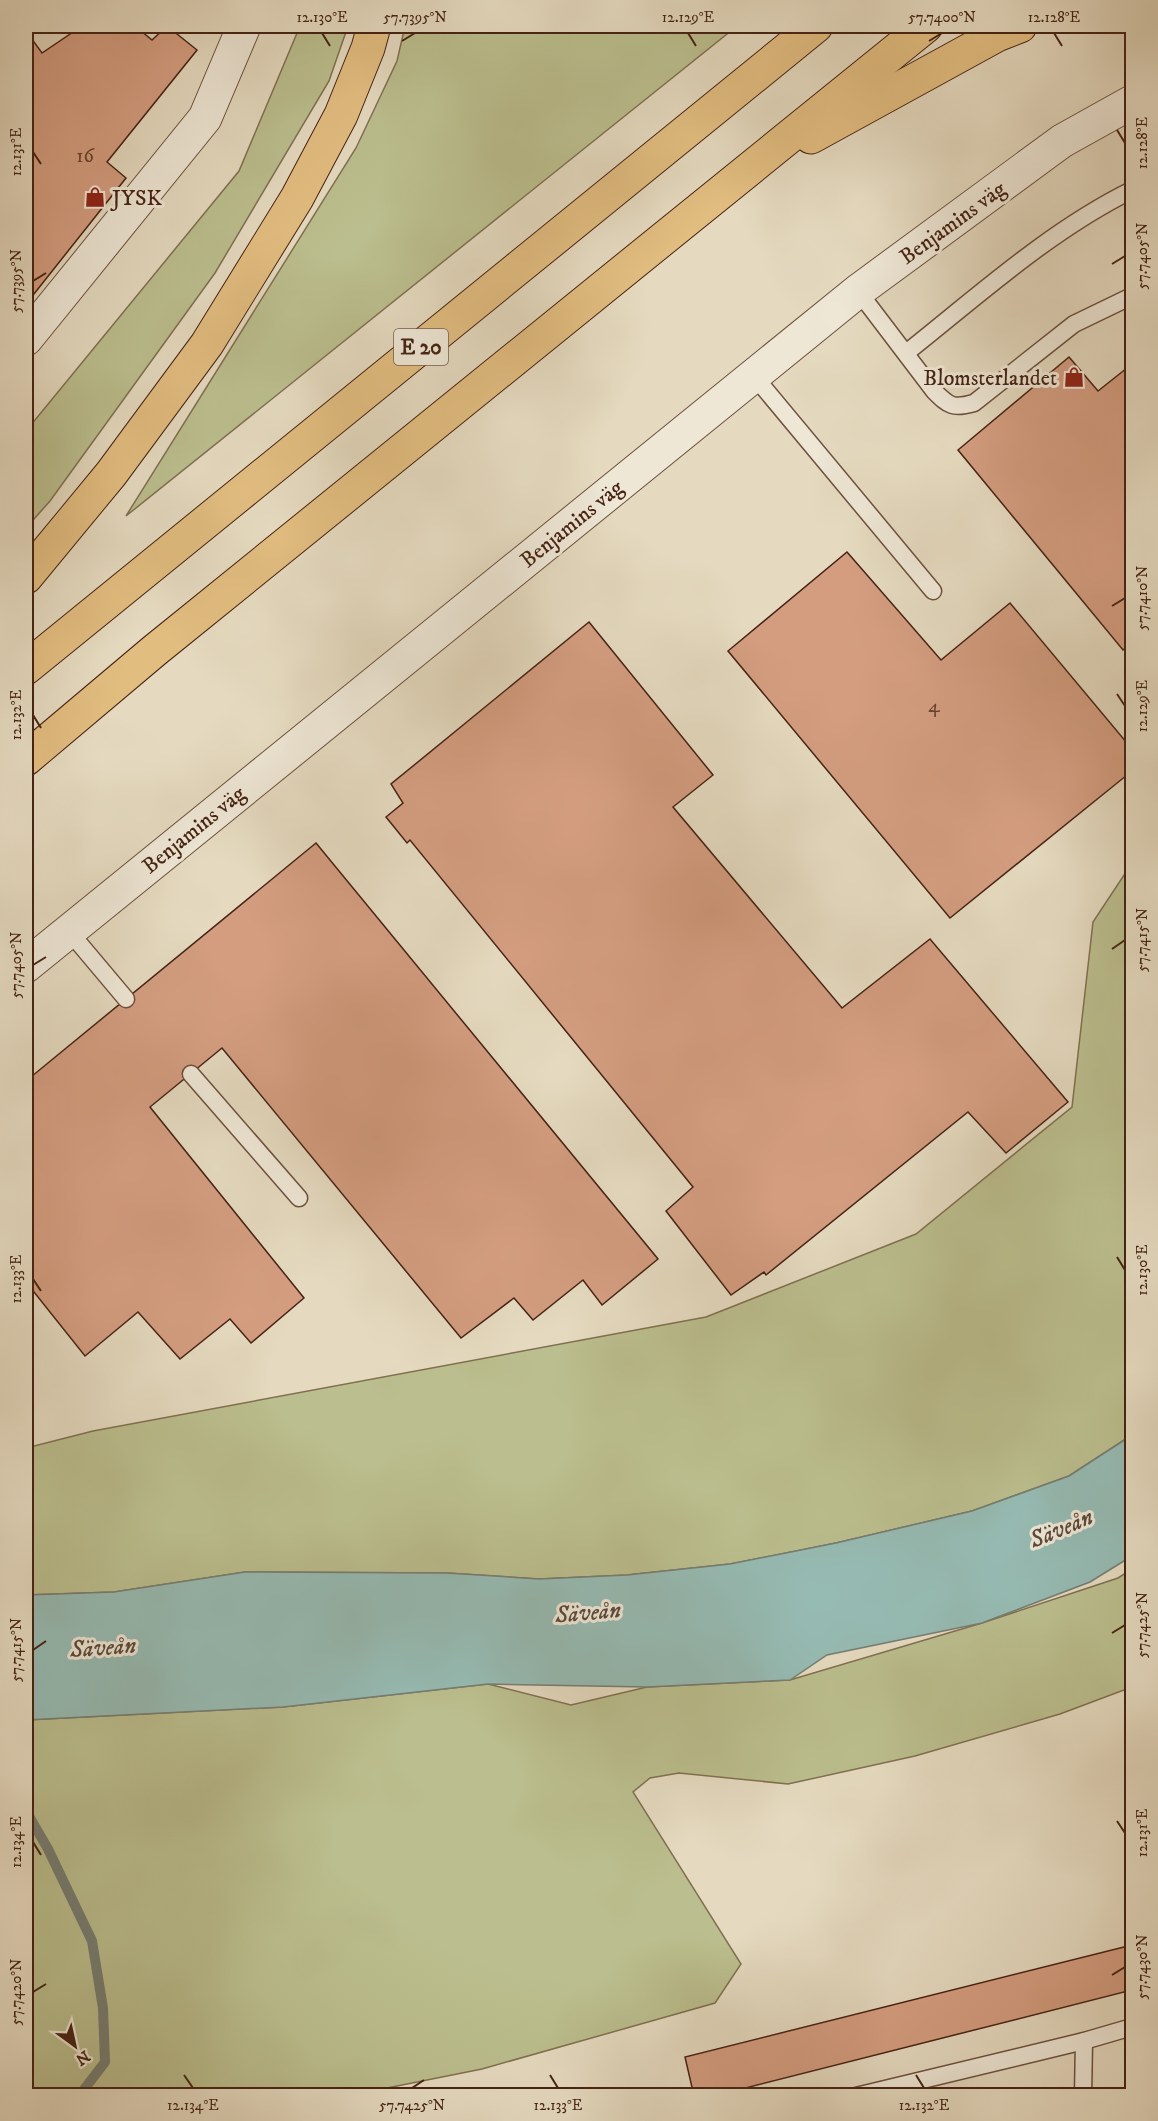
<svg xmlns="http://www.w3.org/2000/svg" width="1158" height="2121" viewBox="0 0 1158 2121" font-family="'IM FELL DW Pica',serif">
  <rect width="100%" height="100%" fill="#e5dac0"/>
  <filter id="stains"><feTurbulence type="fractalNoise" baseFrequency=".00333" numOctaves="4"/><feColorMatrix values="0 0 0 0 .2 0 0 0 0 .09 0 0 0 0 .02 0 0 0 .5 -.17"/></filter>
  <radialGradient id="worn" r=".72"><stop offset=".6" stop-color="#630" stop-opacity="0"/><stop offset="1" stop-color="#630" stop-opacity=".3"/></radialGradient>
  <g fill="#bbbe8e" stroke="#807050" stroke-width="1.5">
    <path d="M300,26H348L329,81L215,273L50,501L26,528V431L239,171Z"/>
    <path d="M405,26H737L126,516L356,148L397,61Z"/>
    <path d="M1132,863V1435L1069,1476L972,1511L836,1543L730,1564L627,1575L539,1579L447,1573L245,1572L114,1592L26,1595V1448L93,1431L706,1317L916,1234L1072,1107L1093,922Z"/>
    <path d="M1132,1569V1687L1060,1714L915,1756L788,1784L679,1773L650,1778L633,1792L741,1964L715,2003L482,2069L352,2095L26,2096V1720L283,1707L488,1684L571,1705L647,1687L790,1680L982,1623L1118,1578Z"/>
  </g>
  <path fill="#96bbb3" stroke="#767e73" stroke-width="1.5" d="M1132,1435V1556L1090,1582L982,1623L827,1655L790,1680L647,1687L488,1684L283,1707L26,1720V1595L114,1592L245,1572L447,1573L539,1579L627,1575L730,1564L836,1543L972,1511L1069,1476Z"/>
  <g fill="none" stroke-linecap="round" stroke-linejoin="round">
    <path stroke="#767e73" stroke-width="10" d="M26,1811L48,1849L92,1941L103,2008L105,2062L79,2096"/>
  </g>
  <g fill="#d49d80" stroke="#452213" stroke-width="1.5">
    <path d="M82,26H135L152,40L167,26L197,50L107,162L126,178L26,304V31L42,53Z"/>
    <path d="M1069,357L1098,391L1132,364V642L1123,650L958,450Z"/>
    <path d="M847,552L941,660L1010,603L1132,749V771L950,918L728,651Z"/>
    <path d="M589,622L713,775L673,807L842,1008L930,939L1068,1102L1006,1153L968,1112L766,1275L764,1272L731,1295L666,1211L693,1187L410,840L407,843L386,817L403,803L391,784Z"/>
    <path d="M316,843L658,1259L602,1305L583,1280L533,1320L514,1298L461,1338L222,1048L150,1107L304,1298L251,1343L230,1319L180,1359L138,1312L85,1356L26,1282V1081Z"/>
    <path d="M1132,1945V1990L714,2096H694L685,2057Z"/>
  </g>
  <g fill="none" stroke-linecap="round" stroke-linejoin="round">
    <g stroke="#6d503e" stroke-width="19">
      <g id="service">
        <path d="M858,291L934,391C949,406 953,409 974,403L1074,324L1132,296"/>
        <path d="M906,353C978,296 1049,231 1132,190"/>
        <path d="M754,376L933,591"/>
        <path d="M68,930L126,999"/>
        <path d="M191,1074L299,1198"/>
        <path d="M856,2096L1084,2041L1132,2027"/>
        <path d="M1083,2096L1084,2041"/>
      </g>
    </g>
    <g stroke="#6d503e" stroke-width="35">
      <g id="minor">
        <path d="M26,339L205,118L244,26"/>
        <path d="M26,966L858,291L1062,141L1132,102"/>
      </g>
    </g>
    <g stroke="#452213" stroke-width="35">
      <g id="motorway">
        <path d="M811,137L997,35L1020,26"/>
        <path d="M26,577L111,474L207,344L297,198L341,115L368,48L374,26"/>
        <path d="M26,668L816,26"/>
        <path d="M26,759L154,651L926,26"/>
      </g>
    </g>
    <use href="#service" stroke="#eee7d6" stroke-width="16"/>
    <use href="#minor" stroke="#eee7d6" stroke-width="33"/>
    <use href="#motorway" stroke="#e2bd80" stroke-width="33"/>
  </g>
  <path fill="none" stroke="#452213" stroke-width="2" d="M322,33L330,46M688,33L696,46M1054,33L1062,46M402,41L415,33M929,41L942,33M1117,130L1125,143M33,152L41,164M1112,264L1125,256M33,281L46,273M1112,606L1125,598M1117,694L1125,706M33,715L41,728M1112,949L1125,940M33,965L46,957M1117,1257L1125,1270M33,1279L41,1291M1112,1633L1125,1625M33,1650L46,1641M1117,1821L1125,1833M33,1842L41,1855M1112,1975L1125,1967M33,1992L46,1984M184,2075L193,2088M550,2075L558,2088M916,2075L924,2088M412,2088L424,2080"/>
  <defs>
    <g id="shop-bare" transform="scale(1.62)"><path d="M-5-2.5h2.3a2.7 3.5 0 0 1 5.4 0H5L5.5 6h-11ZM-1.5-2.5h3a1.5 2.3 0 0 0-3 0Z" fill="#8f2418" stroke="#eee7d6" stroke-width="2.5" paint-order="stroke"/></g>
  </defs>
  <g fill-rule="evenodd">
    <use href="#shop-bare" x="95" y="197"/>
    <use href="#shop-bare" x="1074" y="377"/>
  </g>
  <g text-anchor="middle" stroke-width="6" stroke-linejoin="round" paint-order="stroke">
    <g font-size="20" fill="#69412e">
      <text x="85" y="162">16</text>
      <text x="934" y="712">4</text>
    </g>
    <rect fill="#eee7d6" stroke="#785d4e" stroke-width="1.5" x="394" y="329" width="54" height="36" rx="4.5"/>
    <g font-size="21" font-weight="bold" fill="#452213">
      <text x="421" y="354">E 20</text>
    </g>
    <g font-size="22" fill="#452213" stroke="#eee7d6" text-anchor="start">
      <text x="112" y="205">JYSK</text>
      <text x="1057" y="385" text-anchor="end">Blomsterlandet</text>
    </g>
    <g font-size="22" fill="#452213" stroke="#eee7d6">
      <text transform="translate(952 222) rotate(-36)" y="8">Benjamins väg</text>
      <text transform="translate(571 523) rotate(-39)" y="8">Benjamins väg</text>
      <text transform="translate(193 829) rotate(-39)" y="8">Benjamins väg</text>
    </g>
    <g font-size="24" font-style="italic" fill="#59483b" stroke="#eee7d6">
      <text transform="translate(1061 1528) rotate(-23)" y="8">Säveån</text>
      <text transform="translate(588 1612) rotate(-5)" y="8">Säveån</text>
      <text transform="translate(103 1647) rotate(-4)" y="8">Säveån</text>
    </g>
  </g>
  <rect width="1158" height="2121" fill="none" stroke="#e5dac0" stroke-width="66"/>
  <g transform="translate(75 2046) rotate(147)" stroke="#eee7d6" stroke-width="4.5" paint-order="stroke">
  <path d="M0-4.5L10 22L0 15L-10 22Z" fill="#452213"/>
  <text y="-9" font-size="16" font-weight="bold" text-anchor="middle" fill="#452213">N</text>
  </g>
  <rect x="33" y="33" width="1092" height="2055" fill="none" stroke="#452213" stroke-width="2"/>
  <g font-size="15" text-anchor="middle" fill="#452213">
    <text x="322" y="22">12.130°E</text>
    <text x="415" y="22">57.7395°N</text>
    <text x="688" y="22">12.129°E</text>
    <text x="942" y="22">57.7400°N</text>
    <text x="1054" y="22">12.128°E</text>
    <text transform="translate(1142 143) rotate(-90)" y="5">12.128°E</text>
    <text transform="translate(16 152) rotate(-90)" y="5">12.131°E</text>
    <text transform="translate(1142 256) rotate(-90)" y="5">57.7405°N</text>
    <text transform="translate(16 281) rotate(-90)" y="5">57.7395°N</text>
    <text transform="translate(1142 598) rotate(-90)" y="5">57.7410°N</text>
    <text transform="translate(1142 706) rotate(-90)" y="5">12.129°E</text>
    <text transform="translate(16 715) rotate(-90)" y="5">12.132°E</text>
    <text transform="translate(1142 940) rotate(-90)" y="5">57.7415°N</text>
    <text transform="translate(16 965) rotate(-90)" y="5">57.7405°N</text>
    <text transform="translate(1142 1270) rotate(-90)" y="5">12.130°E</text>
    <text transform="translate(16 1279) rotate(-90)" y="5">12.133°E</text>
    <text transform="translate(1142 1625) rotate(-90)" y="5">57.7425°N</text>
    <text transform="translate(16 1650) rotate(-90)" y="5">57.7415°N</text>
    <text transform="translate(1142 1833) rotate(-90)" y="5">12.131°E</text>
    <text transform="translate(16 1842) rotate(-90)" y="5">12.134°E</text>
    <text transform="translate(1142 1967) rotate(-90)" y="5">57.7430°N</text>
    <text transform="translate(16 1992) rotate(-90)" y="5">57.7420°N</text>
    <text x="193" y="2110">12.134°E</text>
    <text x="412" y="2110">57.7425°N</text>
    <text x="558" y="2110">12.133°E</text>
    <text x="924" y="2110">12.132°E</text>
  </g>
  <rect width="100%" height="100%" filter="url(#stains)"/>
  <rect width="100%" height="100%" fill="url(#worn)"/>
</svg>
